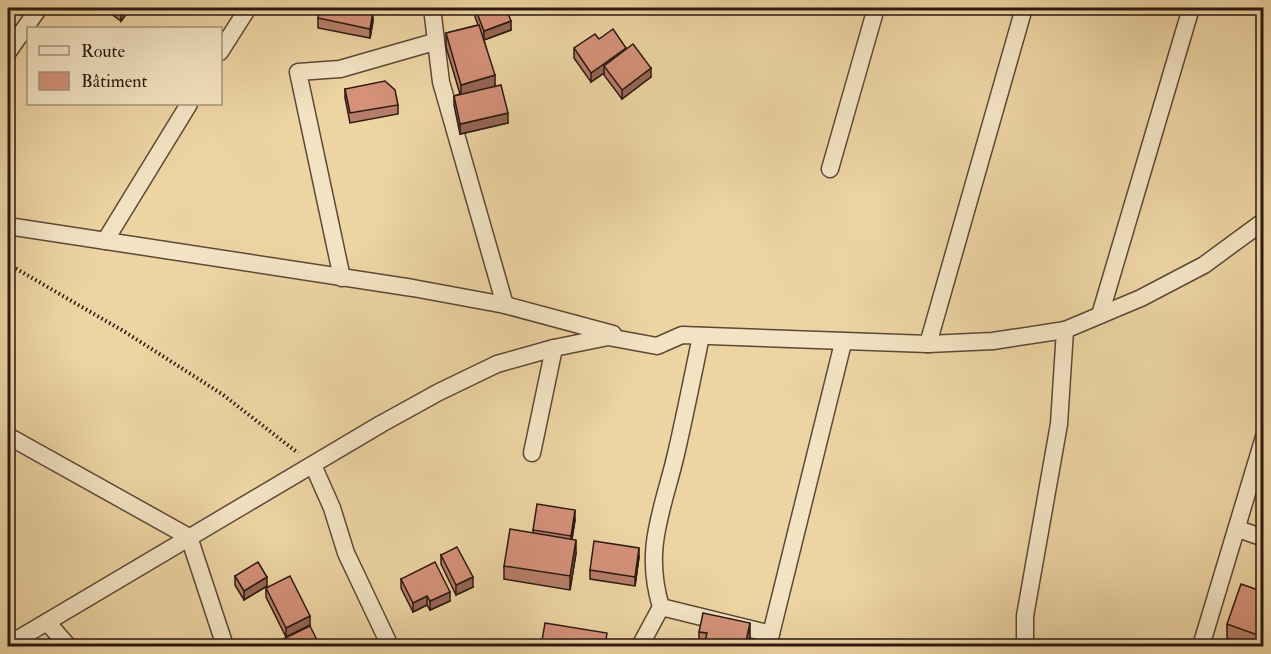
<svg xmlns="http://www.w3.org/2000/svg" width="1271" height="654" viewBox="0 0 1271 654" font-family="'IM FELL Double Pica',serif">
  <rect width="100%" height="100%" fill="#edd4a3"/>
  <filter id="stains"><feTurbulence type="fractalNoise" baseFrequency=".00333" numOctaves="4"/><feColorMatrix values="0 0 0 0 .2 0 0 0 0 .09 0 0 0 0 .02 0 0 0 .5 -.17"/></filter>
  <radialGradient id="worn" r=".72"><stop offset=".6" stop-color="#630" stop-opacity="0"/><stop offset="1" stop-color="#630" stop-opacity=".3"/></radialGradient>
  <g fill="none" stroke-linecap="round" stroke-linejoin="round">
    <g stroke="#5b4836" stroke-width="19">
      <g id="street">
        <path d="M432,8L441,82L505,305"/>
        <path d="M8,52L39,8"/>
        <path d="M220,52L248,8"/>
        <path d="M830,169L876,8"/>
        <path d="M8,226L413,288L505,305L613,334"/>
        <path d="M105,241L189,104"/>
        <path d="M342,278L298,72L340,69L434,42"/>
        <path d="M1100,315L1191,8"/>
        <path d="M928,344L1024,8"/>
        <path d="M8,436L189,537L225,646"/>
        <path d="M532,453L554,348"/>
        <path d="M313,465L332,508L346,553L390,646"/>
        <path d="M1238,529L1264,538"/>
        <path d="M661,607L771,634"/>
        <path d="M47,622L68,646"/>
        <path d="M8,645L381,424L439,392L497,364L554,348L608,337L657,346L682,335L928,344L993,341L1065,330L1141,298L1204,265L1264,221"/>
        <path d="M640,646L661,607C643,548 663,510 676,454C685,415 693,375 701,336"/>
        <path d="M768,646L843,343"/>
        <path d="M1025,646V616L1059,424L1065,330"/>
        <path d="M1201,646L1264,437"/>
      </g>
    </g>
    <path stroke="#2a1911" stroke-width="4" stroke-dasharray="1.5 3" stroke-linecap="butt" d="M8,264L125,332L222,394L298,453"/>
    <use href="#street" stroke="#f3e3c3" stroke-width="16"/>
  </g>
  <g fill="#b77d69" stroke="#2a1911" stroke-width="1.5">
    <path d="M103,8H131L121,21Z"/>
    <path d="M472,8H506L511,30L484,40L495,86L508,123L460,134L454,105V96L460,94L446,47V33L478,25Z"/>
    <path d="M318,18L373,21L370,38L318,28Z"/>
    <path d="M599,39L626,49L651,77L622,99L604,75V73L591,82L574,58V48Z"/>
    <path d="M345,89L398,105V114L350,123L345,98Z"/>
    <path d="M575,520L572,539L576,553L570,590L504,579V566L533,533V530Z"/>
    <path d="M441,555L473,587L456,595L441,564Z"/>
    <path d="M639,557L635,586L590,579V570Z"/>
    <path d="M235,576L267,586L244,600L235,585Z"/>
    <path d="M401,579L450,601L430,610L427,605L413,612L401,588Z"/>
    <path d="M1263,585V646H1252L1227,638V624L1261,591Z"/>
    <path d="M266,588L310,625L286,637L266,597Z"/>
    <path d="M699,632L750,637L748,646H704L699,645Z"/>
  </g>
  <g fill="#956655" stroke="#2a1911" stroke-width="1.5">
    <path d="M121,8H131L121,21Z"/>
    <path d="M373,11V21L370,38V29Z"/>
    <path d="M511,21V30L484,40V31Z"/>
    <path d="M626,48V57L604,66V73L591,82V73Z"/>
    <path d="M651,68V77L622,99V90Z"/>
    <path d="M495,75V89L461,98V85Z"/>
    <path d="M508,113V123L460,134V124Z"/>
    <path d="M575,510V520L571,545V536Z"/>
    <path d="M576,540V553L570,590V576Z"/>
    <path d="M639,548V557L635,586V577Z"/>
    <path d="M267,577V586L244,600V591Z"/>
    <path d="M473,577V587L456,595V585Z"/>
    <path d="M450,592V601L430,610V601Z"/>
    <path d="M427,596V605L413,612V603Z"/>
    <path d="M310,616V625L286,637V628Z"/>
    <path d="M750,623V637L748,646H745Z"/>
  </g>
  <g fill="#d5917a" stroke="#2a1911" stroke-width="1.5">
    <path d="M320,8H354L373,11L370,29L318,18Z"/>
    <path d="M475,8H506L511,21L484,31Z"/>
    <path d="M479,25L495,75L461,85L446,33Z"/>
    <path d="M613,29L626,48L591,73L574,48L595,34L599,39Z"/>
    <path d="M633,44L651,68L622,90L604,66Z"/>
    <path d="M385,81L395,90L398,105L350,113L345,89Z"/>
    <path d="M501,85L508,113L460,124L454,96Z"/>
    <path d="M537,504L575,510L571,536L533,530Z"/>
    <path d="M510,529L576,540L570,576L504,566Z"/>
    <path d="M594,541L639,548L635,577L590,570Z"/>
    <path d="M457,547L473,577L456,585L441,555Z"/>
    <path d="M258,562L267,577L244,591L235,576Z"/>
    <path d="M435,562L450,592L430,601L427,596L413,603L401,579Z"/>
    <path d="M290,576L310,616L286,628L266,588Z"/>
    <path d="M1241,584L1261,591L1263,585V637L1227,624Z"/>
    <path d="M703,613L750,623L745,646H704L707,633L699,632Z"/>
    <path d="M545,623L607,633L605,646H541Z"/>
    <path d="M310,626L320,646H286L283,639Z"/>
  </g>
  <rect width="1271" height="654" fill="none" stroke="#edd4a3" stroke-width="30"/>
  <rect x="9" y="9" width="1253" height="636" fill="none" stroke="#2a1911" stroke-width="3"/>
  <rect x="15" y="15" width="1241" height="624" fill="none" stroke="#2a1911" stroke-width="1.5"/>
  <rect x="27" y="27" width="195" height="78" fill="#f3e3c3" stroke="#a3927c" stroke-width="1.5"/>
  <rect x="39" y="46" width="30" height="9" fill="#f3e3c3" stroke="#a3927c" stroke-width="1.5"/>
  <text x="81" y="57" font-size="18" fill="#2a1911">Route</text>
  <rect x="39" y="72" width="30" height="18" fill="#d5917a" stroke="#a3927c" stroke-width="1.5"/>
  <text x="81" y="87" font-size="18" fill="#2a1911">Bâtiment</text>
  <rect width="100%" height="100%" filter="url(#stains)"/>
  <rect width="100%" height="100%" fill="url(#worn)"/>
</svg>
